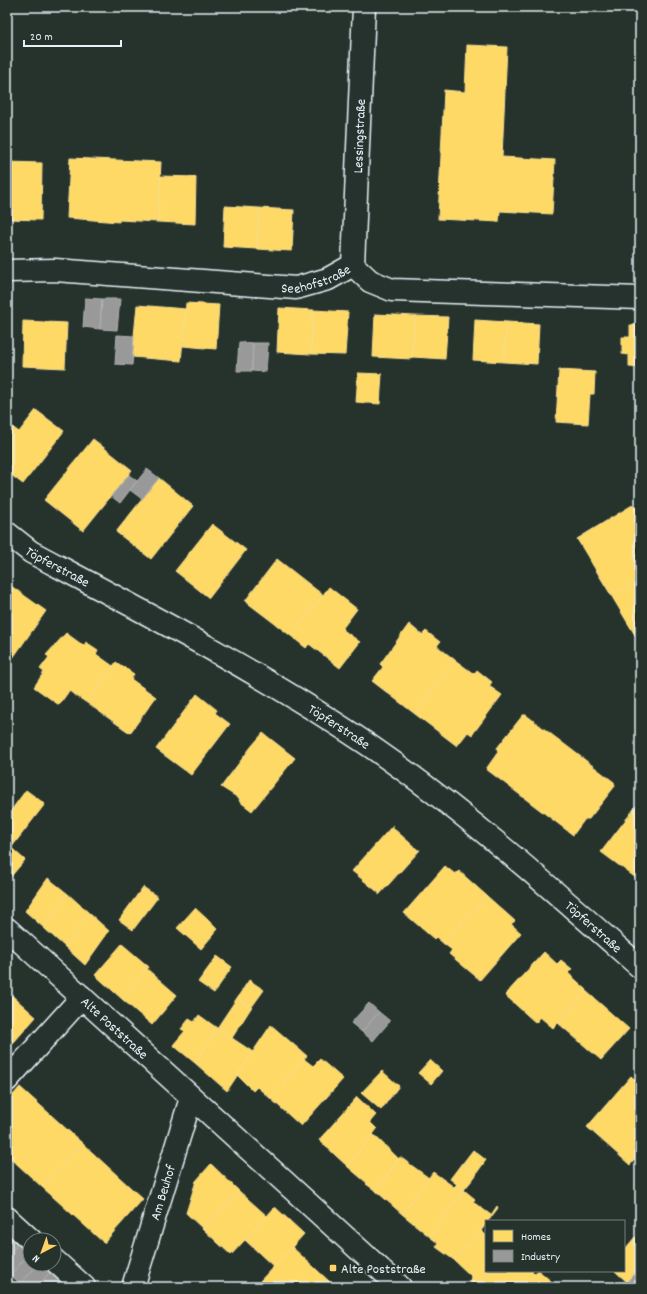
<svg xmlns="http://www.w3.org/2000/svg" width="647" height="1294" viewBox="0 0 647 1294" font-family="Dekko,sans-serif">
  <rect width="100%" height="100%" fill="#26332d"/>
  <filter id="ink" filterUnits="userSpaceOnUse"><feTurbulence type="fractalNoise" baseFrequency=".025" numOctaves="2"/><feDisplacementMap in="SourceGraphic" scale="8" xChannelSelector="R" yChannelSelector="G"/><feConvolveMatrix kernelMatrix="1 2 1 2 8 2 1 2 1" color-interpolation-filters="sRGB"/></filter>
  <g filter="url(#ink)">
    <g fill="#ffd966" stroke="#f8e092">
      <path d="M467,45L507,47L502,157L555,160L552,214L500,211L499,222L438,219L444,90L465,92Z"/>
      <path d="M70,158L161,162L158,222L119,220V222L67,218Z"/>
      <path d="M7,162L42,163L41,220L7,219Z"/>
      <path d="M160,176L196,177L195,224L158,222Z"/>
      <path d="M225,206L259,208L257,249L223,247Z"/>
      <path d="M259,208L294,210L292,251L257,249Z"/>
      <path d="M186,303L219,305L216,349L183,346Z"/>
      <path d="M137,305L186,309L181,361L132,357Z"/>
      <path d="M279,308L313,310L311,354L277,352Z"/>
      <path d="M313,310L348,312L345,355L311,354Z"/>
      <path d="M375,314L415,316L412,359L373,357Z"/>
      <path d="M415,316L448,317L445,359L412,357Z"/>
      <path d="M475,320L507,322L504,362L473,360Z"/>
      <path d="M23,321L67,323L65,368L22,366Z"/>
      <path d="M507,322L539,324L537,364L504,362Z"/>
      <path d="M630,325H640V368L629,367V355L622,354V337H630Z"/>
      <path d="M559,370L595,372L594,394H590L588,424L556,422Z"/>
      <path d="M358,373L382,374L380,404L356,402Z"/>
      <path d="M36,410L64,431L23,484L7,472V423L19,432Z"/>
      <path d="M93,439L132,470L83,531L44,500Z"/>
      <path d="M159,478L193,506L151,559L116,532Z"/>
      <path d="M634,504L640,514V579L611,595L577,539Z"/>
      <path d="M212,524L246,550L209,598L175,571Z"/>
      <path d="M277,559L323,595L291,636L245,601Z"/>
      <path d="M640,579V638L638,640L611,595Z"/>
      <path d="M11,586L46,611L8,665L7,664V592Z"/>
      <path d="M329,587L357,609L342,629L360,642L340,668L309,644L306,648L291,636Z"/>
      <path d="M409,624L422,635L426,631L440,642L437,646L455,660L415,714L372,681L383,667L380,664Z"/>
      <path d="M66,633L84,646L86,642L98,650L96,654L113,666L87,703L69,691L59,705L34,687L44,672L40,669L49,657L46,655Z"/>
      <path d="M455,660L474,674L477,670L492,682L489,686L502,695L472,735L468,732L457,746L415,714Z"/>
      <path d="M116,662L134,674L131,679L156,697L130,733L87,703Z"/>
      <path d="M197,694L217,710L215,713L230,724L191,775L156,749Z"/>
      <path d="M523,715H526L614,782L615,786L589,819H585L573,835L486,769L498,752L497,748Z"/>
      <path d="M263,733L295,758L252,811L239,801L240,799L221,787L251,747Z"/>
      <path d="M26,790L45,804L11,848L7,844V816Z"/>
      <path d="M637,805L640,807V873L636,878L601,852Z"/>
      <path d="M393,825V828L418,850H420L379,895V893L352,871Z"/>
      <path d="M7,844L25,860L7,881Z"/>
      <path d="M445,866L455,874L459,871L487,896L444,944L436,937L434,939L404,913Z"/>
      <path d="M48,878L68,894L44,928L25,911Z"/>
      <path d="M143,887L158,897L133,930L119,920Z"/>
      <path d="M68,894L89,913L65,947L44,928Z"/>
      <path d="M487,896L515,921L511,924L521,933L480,980L449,954L452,950L444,944Z"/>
      <path d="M195,908L218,929L201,949L177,928Z"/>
      <path d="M89,913L109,931L85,965L65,947Z"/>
      <path d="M122,944L149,967L122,999L95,975Z"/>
      <path d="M544,952L557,964L561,960L572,969L568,973L587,990L553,1028L540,1017L536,1023L505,995Z"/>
      <path d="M217,956L232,967L214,993L198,982Z"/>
      <path d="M147,969L177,995L152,1025L122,999Z"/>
      <path d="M249,980L264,990L251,1008L237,998Z"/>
      <path d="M7,991L36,1017L7,1050Z"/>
      <path d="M586,991L629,1029L601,1060L558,1023Z"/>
      <path d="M237,998L251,1008L232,1038L217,1028Z"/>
      <path d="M199,1015L217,1028L195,1063L173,1045L185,1031L181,1029L189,1019L194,1022Z"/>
      <path d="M271,1025L307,1056L270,1098L257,1087L253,1091L237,1075Z"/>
      <path d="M217,1028L253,1052L227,1091L195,1063Z"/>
      <path d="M304,1059L313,1066L320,1059L343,1079L301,1126L270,1098Z"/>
      <path d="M430,1060L442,1071L431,1084L418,1073Z"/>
      <path d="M382,1071L399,1086L381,1110L361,1093Z"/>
      <path d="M631,1076L640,1084V1154L630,1165L587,1127Z"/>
      <path d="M20,1087L82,1143L42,1187L7,1155V1102Z"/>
      <path d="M357,1097L376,1115L370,1122L377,1129L348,1167L319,1140Z"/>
      <path d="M373,1134L399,1159L376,1191L366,1184L367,1183L348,1167Z"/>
      <path d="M82,1143L143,1199L104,1243L42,1187Z"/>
      <path d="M473,1150L486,1160L476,1174L463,1163Z"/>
      <path d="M400,1157L429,1178L402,1214L376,1191Z"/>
      <path d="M462,1163L477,1174L464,1190L450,1179Z"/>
      <path d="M211,1164L239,1191L203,1229L186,1213L196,1181Z"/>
      <path d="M433,1172L454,1187L457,1184L464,1190L430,1237L402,1214Z"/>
      <path d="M464,1190L475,1199L473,1202L491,1215L497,1206L498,1208L488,1221H486V1224L481,1231L454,1260L436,1247L438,1243L430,1237Z"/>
      <path d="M239,1191L267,1216L231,1255L203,1229Z"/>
      <path d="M275,1207L304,1234L274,1267L245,1240Z"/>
      <path d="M481,1231L486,1235V1271H491L479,1284L475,1285L470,1282L471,1276L454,1260Z"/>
      <path d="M635,1237L640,1241V1266L627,1282L615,1271H624V1248L625,1249Z"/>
      <path d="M292,1247L330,1282L328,1284L332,1287H266L260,1281Z"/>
      <path d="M491,1271H532L535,1274L524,1287H484L480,1283Z"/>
      <path d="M537,1271H539L558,1287H524Z"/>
    </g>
    <g fill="#999" stroke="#b1b3b6">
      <path d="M85,298L102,299L100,329L83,327Z"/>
      <path d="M102,299H120L117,330L100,329Z"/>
      <path d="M117,335L134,336L132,365L115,364Z"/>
      <path d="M239,342L253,343L252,371H237Z"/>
      <path d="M253,343H268L266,372L252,371Z"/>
      <path d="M147,469L159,478L142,499L130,490Z"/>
      <path d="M129,475L137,481L120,503L111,496Z"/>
      <path d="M369,1003L379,1012L362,1032L351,1023Z"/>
      <path d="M379,1012L390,1021L373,1041L362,1032Z"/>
      <path d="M8,1235L18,1244L7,1257V1236Z"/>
      <path d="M18,1244L29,1254L10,1275L7,1272V1257Z"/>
      <path d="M29,1254L30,1264H38L21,1284L10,1275Z"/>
      <path d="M38,1264L50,1272L37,1287H24L21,1284Z"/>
      <path d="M640,1266V1277L635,1273Z"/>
      <path d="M50,1272L60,1282L55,1287H37Z"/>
      <path d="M635,1273L640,1277V1287H630L626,1283Z"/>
      <path d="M60,1282L66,1287H55Z"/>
    </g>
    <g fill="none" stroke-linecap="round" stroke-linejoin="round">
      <g stroke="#e8f1f8" stroke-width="25">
        <g id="minor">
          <path id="s1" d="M353,265L364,7"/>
          <path id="s2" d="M7,271L55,270L296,288L328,279L353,265L370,281L392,290L640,298"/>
          <path id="s3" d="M7,533L31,552C146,613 262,673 370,746C466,812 553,890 640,967"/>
          <path id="s4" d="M7,929L400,1287"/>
          <path d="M7,1080L82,997"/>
          <path d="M7,1218L31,1240"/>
          <path d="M54,1260L84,1287"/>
          <path id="s5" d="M133,1287L191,1098"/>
        </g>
      </g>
      <use href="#minor" stroke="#26332d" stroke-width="22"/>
    </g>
  </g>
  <rect fill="#ffd166" stroke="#26332d" stroke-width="1.5" x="329" y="1264" width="8" height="8" rx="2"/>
  <g text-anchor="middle" stroke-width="4" stroke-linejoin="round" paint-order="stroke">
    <g font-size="14" fill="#e8f1f8" stroke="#26332d">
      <text dy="5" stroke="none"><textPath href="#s1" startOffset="129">Lessingstraße</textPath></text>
      <text dy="5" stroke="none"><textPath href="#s2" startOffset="311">Seehofstraße</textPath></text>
      <text dy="5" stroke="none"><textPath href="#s3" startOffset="61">Töpferstraße</textPath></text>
      <text dy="5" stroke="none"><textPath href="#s3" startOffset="385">Töpferstraße</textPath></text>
      <text dy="5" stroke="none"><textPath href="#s3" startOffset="709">Töpferstraße</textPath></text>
      <text dy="5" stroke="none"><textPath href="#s4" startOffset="146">Alte Poststraße</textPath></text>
      <text dy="5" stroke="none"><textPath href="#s5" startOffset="99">Am Beuhof</textPath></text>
    </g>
    <g font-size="14" fill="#e8f1f8" stroke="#26332d" text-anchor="start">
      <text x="341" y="1273">Alte Poststraße</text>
    </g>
  </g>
  <rect width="647" height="1294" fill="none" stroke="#26332d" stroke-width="24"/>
  <rect x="12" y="12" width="623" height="1270" fill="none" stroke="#e8f1f8" stroke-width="1.5" filter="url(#ink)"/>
  <rect x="485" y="1220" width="140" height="52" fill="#26332d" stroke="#747f7e"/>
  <rect x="493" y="1230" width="20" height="12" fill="#ffd966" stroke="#747f7e"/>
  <text x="521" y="1240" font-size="12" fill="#e8f1f8">Homes</text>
  <rect x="493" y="1250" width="20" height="12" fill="#999999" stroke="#747f7e"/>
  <text x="521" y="1260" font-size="12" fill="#e8f1f8">Industry</text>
  <g transform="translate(42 1252) rotate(221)"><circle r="19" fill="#26332d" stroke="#747f7e"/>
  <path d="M0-3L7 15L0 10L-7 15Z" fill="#ffd166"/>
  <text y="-6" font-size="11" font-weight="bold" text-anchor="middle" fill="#e8f1f8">N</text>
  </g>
  <path d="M24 40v6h97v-6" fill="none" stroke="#e8f1f8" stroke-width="2"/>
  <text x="30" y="40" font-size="12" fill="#e8f1f8" stroke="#26332d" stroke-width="3" paint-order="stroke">20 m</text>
</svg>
